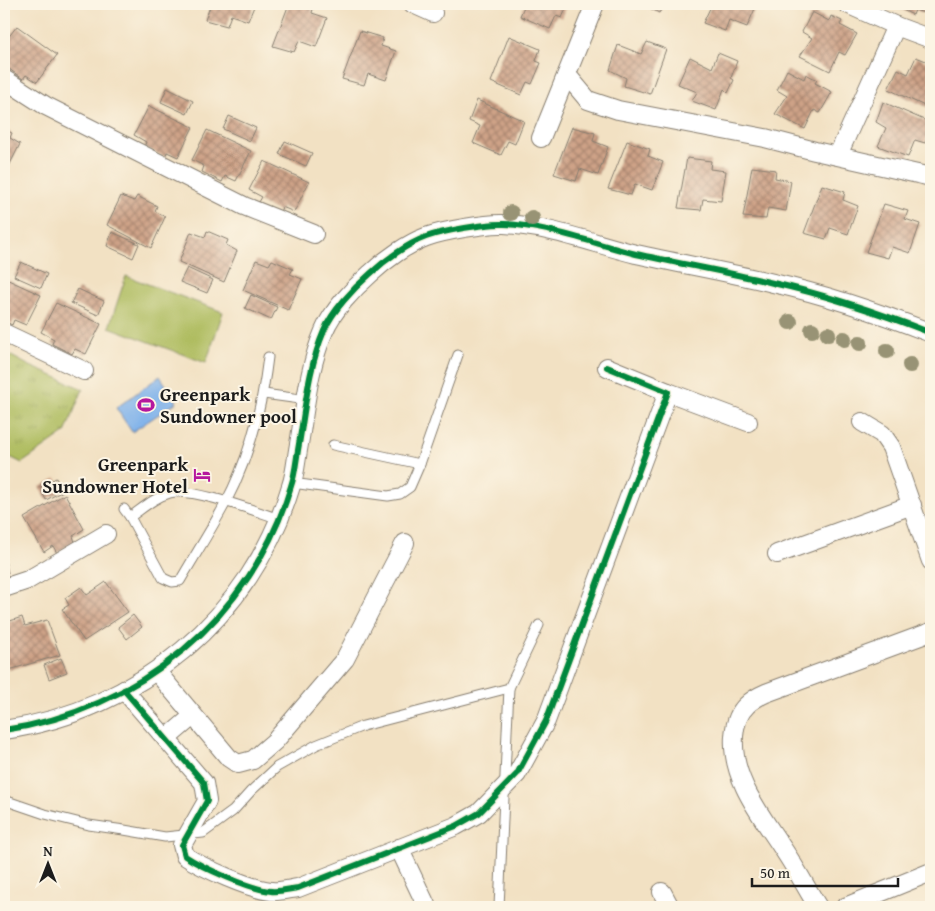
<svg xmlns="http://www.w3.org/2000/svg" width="935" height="911" viewBox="0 0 935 911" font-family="'Gentium Book Plus',serif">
  <defs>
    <pattern id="park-tufts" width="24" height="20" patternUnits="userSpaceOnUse" patternTransform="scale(1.25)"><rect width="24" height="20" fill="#aebc5e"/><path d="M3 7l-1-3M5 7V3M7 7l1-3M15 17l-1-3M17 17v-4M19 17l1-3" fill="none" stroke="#95a151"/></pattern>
    <pattern id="building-cross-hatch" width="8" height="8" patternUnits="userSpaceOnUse" patternTransform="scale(1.25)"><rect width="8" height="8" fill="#cea287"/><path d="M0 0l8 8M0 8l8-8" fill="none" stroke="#a6836e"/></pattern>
  </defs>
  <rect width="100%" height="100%" fill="#fcf5e5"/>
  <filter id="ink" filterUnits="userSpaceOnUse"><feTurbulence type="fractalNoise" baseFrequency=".02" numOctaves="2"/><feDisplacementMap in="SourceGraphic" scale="10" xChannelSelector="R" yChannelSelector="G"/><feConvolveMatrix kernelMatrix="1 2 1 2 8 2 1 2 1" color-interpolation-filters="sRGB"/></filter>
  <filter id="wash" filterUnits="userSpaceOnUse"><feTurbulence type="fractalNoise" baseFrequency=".0096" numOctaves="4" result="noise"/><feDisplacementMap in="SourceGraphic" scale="20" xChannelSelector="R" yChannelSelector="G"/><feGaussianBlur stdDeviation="1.12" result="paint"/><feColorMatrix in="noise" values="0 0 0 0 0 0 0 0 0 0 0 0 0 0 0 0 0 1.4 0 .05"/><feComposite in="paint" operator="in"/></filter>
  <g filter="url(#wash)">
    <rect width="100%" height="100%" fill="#f2e1c3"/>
    <path fill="#aebc5e" stroke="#656c3d" d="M126,276L223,312L206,363L109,327Z"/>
    <path fill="url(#park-tufts)" stroke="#656c3d" d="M4,352L28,365L83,389L65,433L22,463L4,454Z"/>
    <path fill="#7eb1ea" stroke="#4d6683" d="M160,376L177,402L132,432L116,408Z"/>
    <g id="blocks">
      <g fill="url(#building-cross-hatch)">
        <path d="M211,4H255L248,21L231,15L227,26L205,20Z"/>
        <path d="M289,4H309L314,5L312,13L327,18L316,47L299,41L294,52L273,46Z"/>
        <path d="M525,4H568L562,18L556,16L550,29L520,16Z"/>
        <path d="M642,4H665L659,13Z"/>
        <path d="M712,4H757L747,27L729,20L725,31L703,23Z"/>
        <path d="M890,4H931V5L927,14L915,10L913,15Z"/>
        <path d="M812,12L829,21L831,16L842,21L840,25L857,34L845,55L839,52L830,71L800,56L812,38L802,32Z"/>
        <path d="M17,26L57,55L37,82L26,75L23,79L5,66L8,61L4,57V43Z"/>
        <path d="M360,31L383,38L381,46L396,51L386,80L368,74L364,85L342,79Z"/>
        <path d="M509,36L540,49L536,61L541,63L532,84L527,82L521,95L491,82Z"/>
        <path d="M647,42L666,49L650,94L624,86L626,78L610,70L618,45L641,54Z"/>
        <path d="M718,53L737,61L731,78L734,80L728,93L724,89L716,110L692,101L697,92L678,84L690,57L712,68Z"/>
        <path d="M916,57L931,63V109L888,89L898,69L908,74Z"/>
        <path d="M787,70L804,79L806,74L817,80L815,83L832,92L820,113L814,110L805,129L775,114L787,96L777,90Z"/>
        <path d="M167,88L193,101L187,114L161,102Z"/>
        <path d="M477,100L524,121L515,144L508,141L501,155L473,143L480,126L469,121Z"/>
        <path d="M883,102L931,123V129L925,143L915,140L908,157L878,146L886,128L876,122Z"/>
        <path d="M149,106L193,127L178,157L167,152L165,157L144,147L146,142L134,135Z"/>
        <path d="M229,116L256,128L250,141L223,129Z"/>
        <path d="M572,127L595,133L593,141L608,147L598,175L580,169L576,181L554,174Z"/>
        <path d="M4,129L12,133L10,138L20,144L5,174L4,173Z"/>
        <path d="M207,130L251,151L236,181L225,176L222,182L202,172L204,166L192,160Z"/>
        <path d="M285,141L312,153L306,166L279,154Z"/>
        <path d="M627,141L650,149L648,156L663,162L652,190L635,184L631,195L608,189Z"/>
        <path d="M687,158L711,161L710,169L726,171L721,201L703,199L701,210L678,208Z"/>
        <path d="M264,161L309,182L294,212L282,207L280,212L259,202L262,197L249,190Z"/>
        <path d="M752,167L776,170L775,178L791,181L786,211L768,208L766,219L743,217Z"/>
        <path d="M822,185L845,192L843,200L858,206L848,234L830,228L826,239L804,233Z"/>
        <path d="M121,196L134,201L137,196L157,206L155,211L165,217L151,248L107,225Z"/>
        <path d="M884,204L908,211L905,219L920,224L910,253L892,247L888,258L866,252Z"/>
        <path d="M207,231L228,240L226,245L237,251L224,282L179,262L191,232L205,237Z"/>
        <path d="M112,232L139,244L133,258L107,246Z"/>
        <path d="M256,260L269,265L272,260L293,269L290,274L302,279L288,310L243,290Z"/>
        <path d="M21,262L47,274L41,288L14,276Z"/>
        <path d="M187,268L213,280L207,293L180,282Z"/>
        <path d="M4,278L41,295L26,325L14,320L12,325L4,321Z"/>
        <path d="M78,289L104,301L98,315L71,303Z"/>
        <path d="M251,295L277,307L271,320L245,308Z"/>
        <path d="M56,303L101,324L86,354L75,349L72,354L52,344L54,339L41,332Z"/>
        <path d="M56,478L63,491L46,500L40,487Z"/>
        <path d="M65,494L84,529L73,536L75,542L57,553L53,546L44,552L24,518Z"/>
        <path d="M4,556L8,573L4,574Z"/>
        <path d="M106,582L128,612L84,641L62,609L69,605L65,598L81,587L87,595Z"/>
        <path d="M133,615L142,627L127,639L118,627Z"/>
        <path d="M22,617L25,626L47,620L60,655L9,670L4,653V632L6,631L4,623Z"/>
        <path d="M61,658L67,672L49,679L44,665Z"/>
      </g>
    </g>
  </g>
  <g filter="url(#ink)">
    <use href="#blocks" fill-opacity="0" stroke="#877e70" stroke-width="1"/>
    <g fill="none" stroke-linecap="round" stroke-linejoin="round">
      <g stroke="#877e70" stroke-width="11">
        <g id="lane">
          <path d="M264,394L307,400"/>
          <path d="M333,445L420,464"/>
          <path d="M292,483L388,496L400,494L410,487L420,464L458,355"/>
          <path d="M124,509L130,517C143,508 155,497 170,493C190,487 258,512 280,519"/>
          <path d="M130,517L163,578L172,582L180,581C195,555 211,530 225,504C249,459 262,407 268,357"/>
          <path d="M4,800L45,814L89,825L124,830L165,837L203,833L233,811L251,791L277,767L316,745L363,726L509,688L539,625"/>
          <path d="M499,907L509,688"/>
        </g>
      </g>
      <g stroke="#877e70" stroke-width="20">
        <g id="street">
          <path d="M413,4L433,13"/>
          <path d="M847,4L896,26L931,39"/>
          <path d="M567,75L588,100L618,110L765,138L815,151L931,177"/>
          <path d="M4,79L46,106L244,206L314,234"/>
          <path d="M541,138L595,4"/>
          <path d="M838,155L896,26"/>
          <path d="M4,333L84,371"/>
          <path d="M668,392L748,422"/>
          <path d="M862,422L882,434L891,447L931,561"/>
          <path d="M777,554L912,505"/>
          <path d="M4,588L28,580L106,534"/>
          <path d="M157,672L229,758L238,764L253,760L275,741L345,659L405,543"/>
          <path d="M124,690L204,783L207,801L182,845L185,856C203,868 250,889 271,891C279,892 290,889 298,888L456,826L479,813L517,774L546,721L668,392L607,367"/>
          <path d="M4,730C138,711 252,617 291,486C295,475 296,462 298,450C305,411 308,368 324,331C332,311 354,288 370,274C385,260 407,244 426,237C442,231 488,223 504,224C549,226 592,243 636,254C681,264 728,272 773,283C827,295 880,313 931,333"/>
          <path d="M166,739L193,716"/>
          <path d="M399,848L427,907"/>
          <path d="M662,892L670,907"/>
          <path d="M818,907C807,889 797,870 785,852C762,816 731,780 734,736C735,724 738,713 747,705C752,700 759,696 766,693L931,632"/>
          <path d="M845,907L931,872"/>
        </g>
      </g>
      <use href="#lane" stroke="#fff" stroke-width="9"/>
      <use href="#street" stroke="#fff" stroke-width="18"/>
      <g stroke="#fcf5e5" stroke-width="9">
        <g id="cycleway">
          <path d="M124,690L204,783L207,801L182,845L185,856C203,868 250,889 271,891C279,892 290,889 298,888L456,826L479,813L517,774L546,721L668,392L607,367"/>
          <path d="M4,730C138,711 252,617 291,486C295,475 296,462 298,450C305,411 308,368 324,331C332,311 354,288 370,274C385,260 407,244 426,237C442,231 488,223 504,224C549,226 592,243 636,254C681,264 728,272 773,283C827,295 880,313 931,333"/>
        </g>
      </g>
      <use href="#cycleway" stroke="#00873e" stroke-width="6"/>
    </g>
    <g fill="#989374">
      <circle cx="511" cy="213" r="8"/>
      <circle cx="532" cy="218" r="8"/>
      <circle cx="790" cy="322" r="8"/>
      <circle cx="812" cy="330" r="8"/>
      <circle cx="828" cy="334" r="8"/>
      <circle cx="844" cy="339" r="8"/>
      <circle cx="860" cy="343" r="8"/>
      <circle cx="887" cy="351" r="8"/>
      <circle cx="910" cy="365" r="8"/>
    </g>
  </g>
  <defs>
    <g id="stadium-bare" transform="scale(1.35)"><path d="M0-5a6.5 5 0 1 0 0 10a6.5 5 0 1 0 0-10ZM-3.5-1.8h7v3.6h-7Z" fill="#b5179e" stroke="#fcf5e5" stroke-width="2.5" paint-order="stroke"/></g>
    <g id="hotel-bare" transform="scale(1.35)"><path d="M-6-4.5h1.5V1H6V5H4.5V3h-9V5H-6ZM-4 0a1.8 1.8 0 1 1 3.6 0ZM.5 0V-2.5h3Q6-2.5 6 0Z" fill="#b5179e" stroke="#fcf5e5" stroke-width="2.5" paint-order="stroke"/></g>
  </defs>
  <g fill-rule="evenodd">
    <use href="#stadium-bare" x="146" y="405"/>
    <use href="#hotel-bare" x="202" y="475"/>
  </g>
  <g text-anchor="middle" stroke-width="4" stroke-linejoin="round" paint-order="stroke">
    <g font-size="19" font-weight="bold" fill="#1c1c1c" stroke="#fcf5e5" text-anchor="start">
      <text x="160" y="401">Greenpark<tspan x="160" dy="22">Sundowner pool</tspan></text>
      <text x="188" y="471" text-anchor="end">Greenpark<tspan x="188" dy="22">Sundowner Hotel</tspan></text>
    </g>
  </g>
  <rect width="935" height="911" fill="none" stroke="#fcf5e5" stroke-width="20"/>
  <g transform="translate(48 864)" stroke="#fcf5e5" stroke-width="4" paint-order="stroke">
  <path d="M0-4L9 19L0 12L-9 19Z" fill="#1c1c1c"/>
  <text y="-8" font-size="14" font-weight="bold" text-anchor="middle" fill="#1c1c1c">N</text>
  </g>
  <path d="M752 878v8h146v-8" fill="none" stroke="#1c1c1c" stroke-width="2.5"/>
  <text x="760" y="878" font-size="15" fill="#1c1c1c" stroke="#fcf5e5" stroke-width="4" paint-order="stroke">50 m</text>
</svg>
